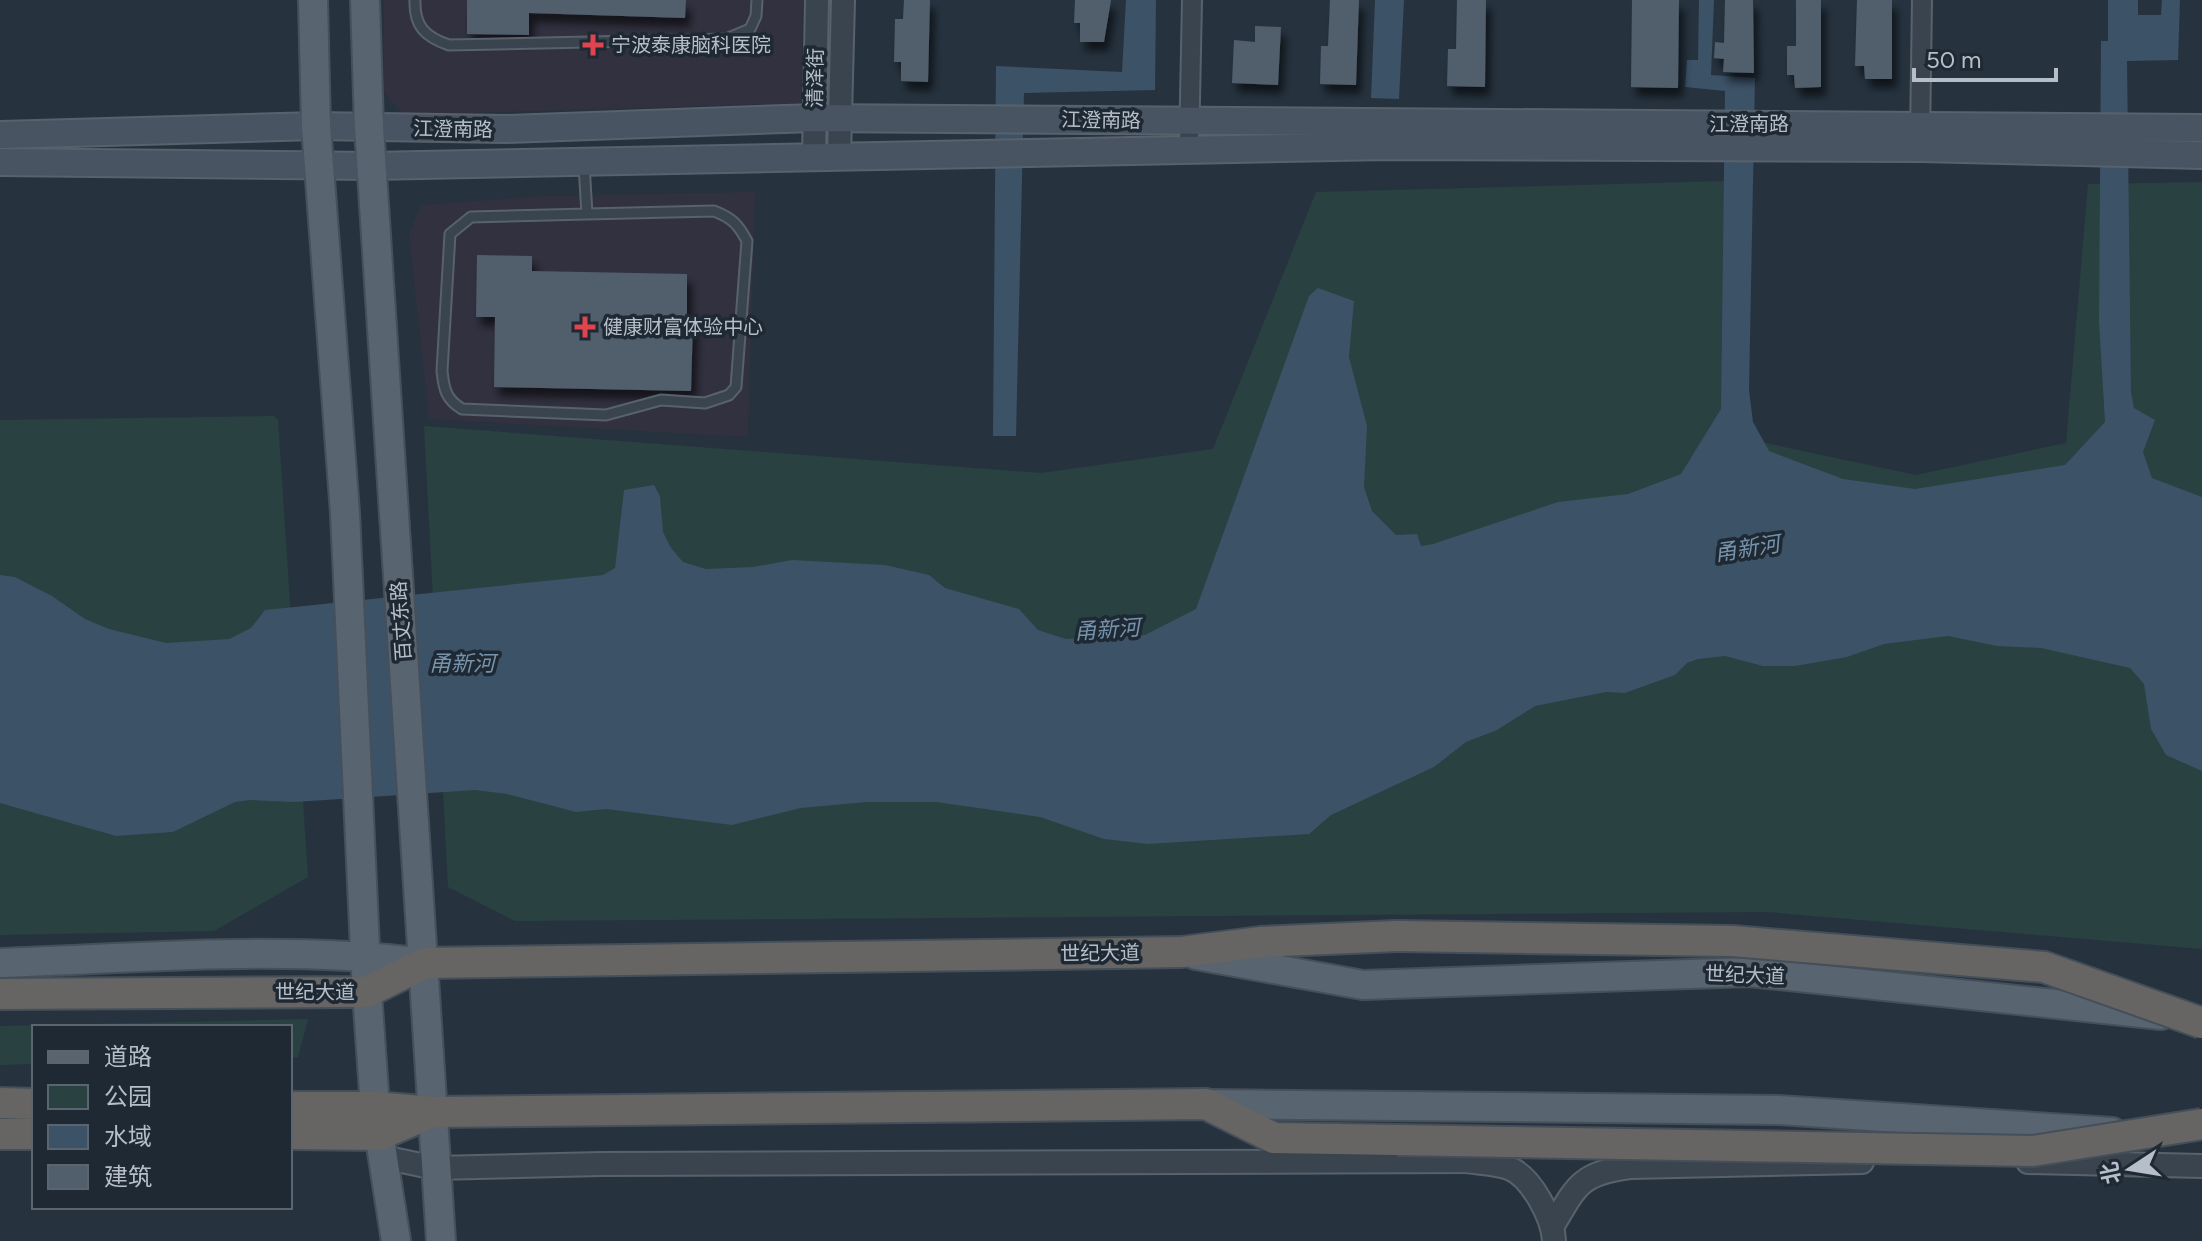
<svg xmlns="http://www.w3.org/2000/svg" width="2202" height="1241" viewBox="0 0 2202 1241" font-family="Figtree,'Noto Sans SC',sans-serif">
  <defs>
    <filter id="shadow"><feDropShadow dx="5" dy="9" stdDeviation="4" flood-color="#0009"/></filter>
  </defs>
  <rect width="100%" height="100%" fill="#26333f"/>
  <g fill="#323140">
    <path d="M384,0H803L801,103L403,115L384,91Z"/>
    <path d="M755,192L748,437L429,419L409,234L421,205L546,196Z"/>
  </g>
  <g fill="#294141">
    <path d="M1727,181L1742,438L1916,475L2066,443L2088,184L2202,182V949L1767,912L515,921L448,887L424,426L1041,473L1213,449L1316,192Z"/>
    <path d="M274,416L278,420L308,877L214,931L0,935V420Z"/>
    <path d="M308,1019L298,1057L290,1058V1027H34V1064L0,1065V1026Z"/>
  </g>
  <g fill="#3c5267">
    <path d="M1126,0H1156L1155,90L1024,93L1016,436H993L996,66L1122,72Z"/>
    <path d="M1375,0H1404L1399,99L1371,98Z"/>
    <path d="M1699,0H1714L1711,75L1755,78L1749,390L1753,422L1769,451L1843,479L1915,489L2065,465L2105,422L2099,321L2101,41H2108V0H2138V15H2161L2162,0H2180L2178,60L2127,61L2131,392L2134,408L2155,420L2143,452L2152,478L2202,497V771L2166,755L2151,729L2144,684L2130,668L2041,648L1997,646L1948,636L1884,644L1847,657L1795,666H1763L1725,656L1698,659L1687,663L1675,675L1625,693L1606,692L1535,706L1497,730L1466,742L1434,767L1331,815L1309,834L1148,844L1104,839L1040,817L936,802H867L801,808L732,825L606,809L576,812L507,794L475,790L295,802L250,800L235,802L173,832L116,836L0,803V575L15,577L52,596L85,619L109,629L166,643L229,639L251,628L265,610L603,575L615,568L624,490L654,485L660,496L663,532L671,548L683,562L706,569L753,567L792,560L885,565L929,575L945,588L1019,609L1038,630L1066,639L1145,635L1196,609L1309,296L1318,288L1354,301L1349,357L1367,426L1364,487L1372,511L1396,535L1417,534L1421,546L1433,544L1558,502L1628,494L1681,474L1721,409L1725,91L1685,87L1687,60H1698Z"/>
  </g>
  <g fill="#515e6c" filter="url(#shadow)">
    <path d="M467,0H686L685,18L529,13V35L467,34Z"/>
    <path d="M904,0H930L928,82L901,81V62H894L895,19H903Z"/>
    <path d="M1075,0H1111L1104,42H1080V23H1074Z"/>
    <path d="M1330,0H1359L1356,85L1320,84L1321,46H1328Z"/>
    <path d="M1457,0H1486L1485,87L1447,86L1448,49H1456Z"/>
    <path d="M1632,0H1679L1678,88L1631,87Z"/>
    <path d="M1725,0H1753L1754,73L1723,72L1724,59L1714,58L1715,42L1724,43Z"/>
    <path d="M1796,0H1821V87L1795,88L1794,75H1787V46H1796Z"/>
    <path d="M1857,0H1892V79H1865L1864,66H1855Z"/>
    <path d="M1255,26L1281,27L1278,85L1232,83L1234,40L1255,42Z"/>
    <path d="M477,255L532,256V271L687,274V320L693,321L691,391L494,387L495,317H476Z"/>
  </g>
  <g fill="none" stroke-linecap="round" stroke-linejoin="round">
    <g stroke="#57626c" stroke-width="13">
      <g id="service">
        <path d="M415,0C414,26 425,37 449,45L726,39L750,29L756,16L757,0"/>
        <path d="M584,165L587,214L714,211C732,218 738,224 747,241L736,387L729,395L705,403L661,400L606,415L462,409C446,399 444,390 442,371L450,234L471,217L587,214"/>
      </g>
    </g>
    <g stroke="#57626c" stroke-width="22">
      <g id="minor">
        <path d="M1920,137L1922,0"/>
        <path d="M1189,148L1192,0"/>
      </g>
    </g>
    <g stroke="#57626c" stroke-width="26">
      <g id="tertiary">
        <path d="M839,156L843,0"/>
        <path d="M814,157L817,0"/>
        <path d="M383,1157L435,1168L601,1164L1465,1161C1479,1163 1496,1163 1509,1168C1532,1177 1553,1219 1554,1241"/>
        <path d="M2028,1162L2202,1166"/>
        <path d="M1554,1224C1577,1184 1582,1173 1630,1167L1862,1162"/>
      </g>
    </g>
    <g stroke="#57626c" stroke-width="30">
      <g id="secondary">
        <path d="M0,135L316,126L505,129L814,118L2202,128"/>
        <path d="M0,162L371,166L1386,146L1921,148L2202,155"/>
      </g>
    </g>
    <g stroke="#46505b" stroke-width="32">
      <g id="primary">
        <path d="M313,0L316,126L345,513L367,992L375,1107L396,1241"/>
        <path d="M365,0L369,127L441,1241"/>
        <path d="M1196,955L1363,985L1750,972L2161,1015"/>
        <path d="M0,963C142,958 284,945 425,963"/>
        <path d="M1206,1104L1778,1110L2112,1132"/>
      </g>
    </g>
    <g stroke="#444f59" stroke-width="34">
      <g id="trunk">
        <path d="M0,994L367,992L425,963L1182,952L1261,942L1397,936"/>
        <path d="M0,1103L34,1104"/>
        <path d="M290,1107H375L432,1112L1206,1104L1274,1138L1397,1140"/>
        <path d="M0,1134H34"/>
        <path d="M290,1134L379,1135L428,1114"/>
      </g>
    </g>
    <use href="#service" stroke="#3a444f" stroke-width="9"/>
    <use href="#minor" stroke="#3a444f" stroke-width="18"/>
    <use href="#tertiary" stroke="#3a444f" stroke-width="22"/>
    <use href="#secondary" stroke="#485462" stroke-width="26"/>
    <use href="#primary" stroke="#58646f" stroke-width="28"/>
    <use href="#trunk" stroke="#666563" stroke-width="30"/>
    <g stroke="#444f59" stroke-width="34" stroke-linecap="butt">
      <g id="trunk-bridge">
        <path d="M1397,936L1732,941L2044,967L2202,1023"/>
        <path d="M1397,1140L2033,1151L2202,1124"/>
      </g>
    </g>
    <use href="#trunk-bridge" stroke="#666563" stroke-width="30"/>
  </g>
  <g fill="#e0444e" stroke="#1e2934" stroke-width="3">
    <path d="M589 33h8v8h8v8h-8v8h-8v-8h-8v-8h8z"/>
    <path d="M581 315h8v8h8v8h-8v8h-8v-8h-8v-8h8z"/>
  </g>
  <g text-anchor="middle" stroke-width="7" stroke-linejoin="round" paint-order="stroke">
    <g font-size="20" fill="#b6bfc9" stroke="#1e2934" text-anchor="start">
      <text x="611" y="52">宁波泰康脑科医院</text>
      <text x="603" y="334">健康财富体验中心</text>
    </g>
    <g font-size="20" fill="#b6bfc9" stroke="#1e2934">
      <text transform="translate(815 78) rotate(-89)" y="7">清泽街</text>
      <text transform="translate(1101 120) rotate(1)" y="7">江澄南路</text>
      <text x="1749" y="131">江澄南路</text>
      <text transform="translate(453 129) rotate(1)" y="7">江澄南路</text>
      <text transform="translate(401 621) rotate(-94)" y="7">百丈东路</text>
      <text transform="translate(1100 953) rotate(-1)" y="7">世纪大道</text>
      <text transform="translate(1745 975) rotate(2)" y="7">世纪大道</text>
      <text x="315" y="999">世纪大道</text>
    </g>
    <g font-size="22" font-style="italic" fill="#7793ab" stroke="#1e2934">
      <text transform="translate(1747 548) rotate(-9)" y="8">甬新河</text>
      <text transform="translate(1107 629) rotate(-4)" y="8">甬新河</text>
      <text x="462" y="671">甬新河</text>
    </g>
  </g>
  <rect x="32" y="1025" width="260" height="184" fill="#1e2934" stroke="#5b6570" stroke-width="2"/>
  <rect x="48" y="1051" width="40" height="12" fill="#58646f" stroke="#5b6570" stroke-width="2"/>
  <text x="104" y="1065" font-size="24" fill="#b6bfc9">道路</text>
  <rect x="48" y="1085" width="40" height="24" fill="#294141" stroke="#5b6570" stroke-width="2"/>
  <text x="104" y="1105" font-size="24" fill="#b6bfc9">公园</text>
  <rect x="48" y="1125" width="40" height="24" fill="#3c5267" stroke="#5b6570" stroke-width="2"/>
  <text x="104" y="1145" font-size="24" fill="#b6bfc9">水域</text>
  <rect x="48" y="1165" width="40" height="24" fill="#515e6c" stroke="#5b6570" stroke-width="2"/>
  <text x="104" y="1185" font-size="24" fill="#b6bfc9">建筑</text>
  <g transform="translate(2130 1169) rotate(258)" stroke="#1e2934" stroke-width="6" paint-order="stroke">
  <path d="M0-6L14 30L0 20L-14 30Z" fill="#b6bfc9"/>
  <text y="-12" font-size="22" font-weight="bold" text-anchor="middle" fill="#b6bfc9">北</text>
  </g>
  <path d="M1914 68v12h142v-12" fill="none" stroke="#b6bfc9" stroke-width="4"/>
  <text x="1926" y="68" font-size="24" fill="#b6bfc9" stroke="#1e2934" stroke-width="6" paint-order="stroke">50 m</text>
</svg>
